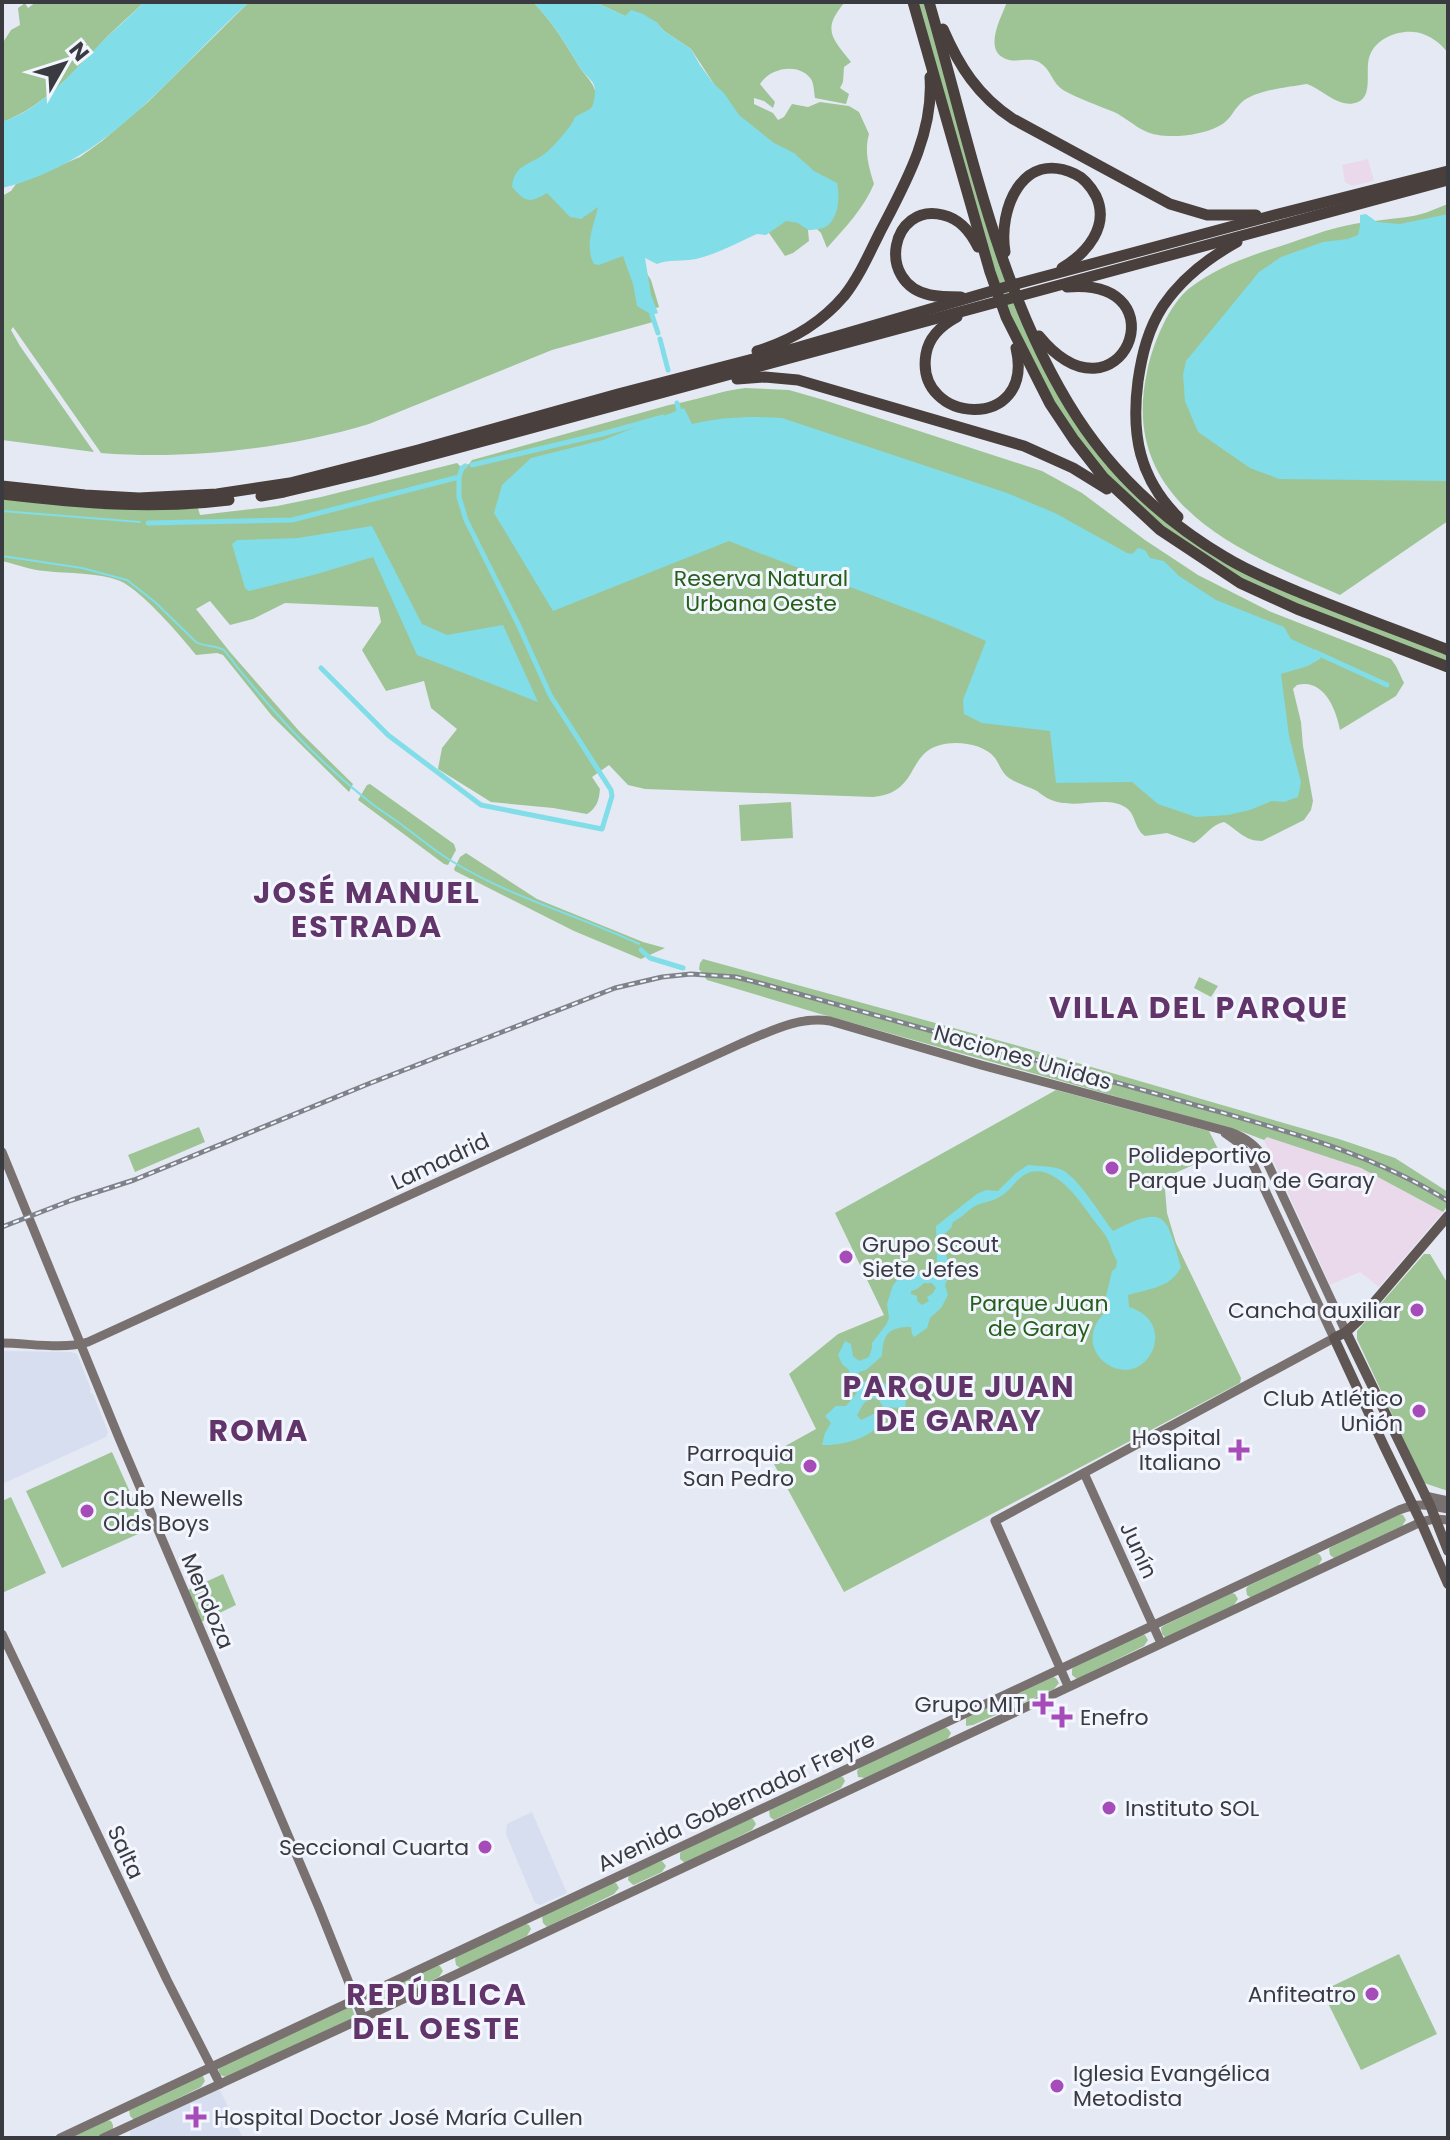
<svg xmlns="http://www.w3.org/2000/svg" width="1450" height="2140" viewBox="0 0 1450 2140" font-family="Poppins,sans-serif">
  <rect width="100%" height="100%" fill="#e5e9f3"/>
  <g fill="#ead9eb">
    <path d="M1368,159L1374,181L1352,186L1345,182L1342,165Z"/>
    <path d="M1266,1136L1361,1168L1443,1212L1379,1287L1360,1272L1330,1285L1264,1140Z"/>
  </g>
  <g fill="#d7def0">
    <path d="M2,1351L71,1352L77,1354L91,1389L90,1393L93,1394L108,1432L106,1437L2,1484Z"/>
    <path d="M532,1812L567,1893L540,1905L535,1903L506,1834L507,1824Z"/>
    <path d="M217,2089L220,2090L243,2138H130V2131Z"/>
  </g>
  <g fill="#9ec496">
    <path d="M36,2H144C132,14 120,24 108,36C77,68 45,107 2,122V44L11,30L20,25L18,8L25,3L28,8Z"/>
    <path d="M249,2H533C551,20 564,41 577,63C584,76 598,84 596,101C594,110 580,115 575,123C560,142 553,170 544,191L597,205L645,227L644,269L651,280L659,307L650,310L653,322L552,350L369,424C286,449 187,460 101,453L13,327L11,330L20,346L94,452L2,440V196L11,191L16,184L80,157L102,141L148,102Z"/>
    <path d="M595,2H845C822,29 831,37 851,62L844,67L843,82L840,88L849,94L846,104L815,98C814,92 814,84 811,79C798,62 770,68 760,84L775,102L773,108L764,101L754,98V104L773,113L778,120L784,117L792,104L808,107L820,102L849,106L859,112L869,134C864,152 869,167 874,184C864,208 844,229 827,248L821,233L817,229L808,230L809,241L793,253L785,256L769,233L771,226L714,84L691,49L664,31L656,22L625,16Z"/>
    <path d="M913,2H929L986,208L1057,385L1129,482L1226,558L1448,650V667L1270,597L1160,530L1074,440L1006,317Z"/>
    <path d="M1007,2H1448V53C1442,45 1434,38 1423,34C1405,27 1377,36 1370,55C1364,69 1374,95 1358,102C1340,110 1322,89 1307,84C1289,87 1256,90 1242,102C1232,111 1231,121 1217,127C1200,136 1162,140 1145,131C1134,126 1125,117 1114,112C1097,105 1079,99 1063,90C1052,83 1051,69 1039,62C1029,57 1020,62 1009,60C981,53 1001,18 1007,2Z"/>
    <path d="M1448,204V521L1340,595C1242,553 1118,504 1147,372C1152,346 1169,303 1191,287C1220,265 1255,254 1290,243C1305,238 1320,232 1336,228C1361,221 1388,220 1413,216C1425,214 1437,208 1448,204Z"/>
    <path d="M745,388L789,390L824,400L1042,471L1082,493L1145,540L1198,575L1269,611L1391,659L1396,666L1404,683L1396,696L1340,730C1336,708 1323,678 1297,685L1293,689L1301,722L1303,746L1313,801L1311,810L1304,820L1262,841C1244,841 1238,830 1224,822C1210,825 1205,837 1194,843L1167,833L1145,836C1134,829 1136,813 1125,807C1104,794 1073,812 1047,798C1043,796 1040,793 1037,791C1028,786 1018,784 1009,778C1001,772 1000,765 995,758C983,743 954,740 937,746C907,756 918,793 873,797L645,789L628,785L609,765L592,777L600,789C599,800 597,808 587,814L553,808L491,802L438,769L442,748L457,729L431,708L424,681L386,691L362,650L381,622L378,607L285,603L253,619L230,625L210,601L196,609L230,652L300,732L353,784L349,792L272,716L223,655L217,653L196,655C181,636 141,590 120,581C97,572 69,574 45,571C30,570 16,564 2,561V497L198,508L200,515L277,506L321,497L457,463L461,467L469,464L472,460L669,405C694,401 719,391 745,388Z"/>
    <path d="M370,784L454,844L456,850L448,865L444,864L358,800L367,785Z"/>
    <path d="M791,802L793,838L741,841L739,805Z"/>
    <path d="M466,853L537,899L643,942L665,948L641,959L574,931L455,871L454,869L460,857Z"/>
    <path d="M703,959L1019,1046L1339,1139L1395,1158L1448,1192V1205L1443,1212L1361,1168L1267,1137L1264,1140L1243,1132L817,1013L707,980L699,969L700,963Z"/>
    <path d="M1199,977L1218,986L1211,997L1194,988Z"/>
    <path d="M1056,1090L1209,1131L1220,1153L1164,1178L1167,1213L1176,1243L1241,1378L1240,1383L844,1592L769,1455L816,1429L789,1374L838,1334L884,1315L835,1213Z"/>
    <path d="M199,1127L205,1142L135,1172L128,1155Z"/>
    <path d="M1424,1254H1430L1448,1284V1491L1424,1483L1357,1339V1331Z"/>
    <path d="M112,1452L147,1530L62,1568L26,1491Z"/>
    <path d="M11,1497L46,1573L2,1593V1501Z"/>
    <path d="M1400,1514L1403,1515L1406,1520L1402,1526L1334,1558L1330,1555L1329,1549L1331,1547Z"/>
    <path d="M1317,1553L1320,1555L1322,1559L1318,1566L1251,1598L1247,1595L1246,1589L1248,1586Z"/>
    <path d="M223,1574L236,1605L201,1622L188,1590Z"/>
    <path d="M1232,1593L1235,1594L1238,1599L1234,1605L1166,1638L1162,1634L1161,1628L1163,1626Z"/>
    <path d="M1142,1634L1145,1635L1148,1640L1144,1646L1077,1679L1072,1675V1669L1074,1667Z"/>
    <path d="M1053,1677L1056,1678L1059,1683L1054,1689L973,1725L966,1726V1718Z"/>
    <path d="M945,1727L948,1729L951,1733L947,1740L865,1778L858,1777L857,1771L861,1766Z"/>
    <path d="M839,1776L843,1777L845,1781L841,1788L774,1820L770,1817L769,1811L771,1808Z"/>
    <path d="M750,1818L753,1819L756,1824L752,1830L685,1863L680,1859V1853L682,1851Z"/>
    <path d="M662,1861L666,1866L662,1872L636,1884L633,1885L628,1880L629,1874Z"/>
    <path d="M613,1882L616,1883L619,1888L614,1894L547,1927L543,1923L542,1917L544,1915Z"/>
    <path d="M526,1924L529,1925L531,1929L527,1936L460,1968L456,1965L455,1959L457,1956Z"/>
    <path d="M1399,1954L1437,2034L1361,2070L1322,1991Z"/>
    <path d="M437,1965L440,1966L443,1971L439,1977L371,2010L367,2006V2000L368,1998Z"/>
    <path d="M349,2007L352,2008L355,2017L226,2077L220,2075L218,2068Z"/>
    <path d="M199,2075L203,2076L205,2081L201,2087L134,2120L130,2116L129,2110Z"/>
    <path d="M107,2120L111,2121L113,2125V2130L96,2138H69Z"/>
  </g>
  <g fill="#81dde7" fill-rule="evenodd">
    <path d="M144,2H249C171,73 110,162 2,188V122C44,108 73,71 103,41C117,27 131,16 144,2Z"/>
    <path d="M533,2H595L625,16L631,10L643,14L656,22L664,31L691,49L700,65L714,84L724,93L739,115L774,143L794,153L814,171L837,183C840,196 839,217 827,226C821,230 814,229 808,230L798,223L786,221L766,235L757,234C737,243 717,254 696,259C683,262 668,259 657,264L645,258L651,295L658,313L652,315L637,306L633,284L623,256L599,265L594,264C584,246 594,225 598,207L581,219L570,217L547,193C530,203 526,203 512,187C514,163 532,165 547,152C554,146 573,125 575,117L592,108C594,100 597,90 593,83C588,76 581,71 577,63C564,41 551,20 533,2Z"/>
    <path d="M1366,214L1377,222L1400,224L1448,214V481L1279,479L1250,468L1198,432L1185,401L1183,375L1186,361L1259,272L1281,257L1323,242L1348,239L1358,235L1360,226V215Z"/>
    <path d="M684,408L692,424C723,417 750,416 782,418L1007,493L1055,513L1127,553L1132,554L1138,548L1145,550L1150,558L1164,561L1179,576L1216,600L1284,627L1291,639L1322,653L1320,659L1308,666L1281,674L1289,736L1301,782L1298,797L1284,802L1272,801L1250,810L1228,815L1196,817L1158,804L1132,782L1056,783L1050,731L982,723L964,714L963,700L986,641C902,604 815,576 729,541L553,611L494,513L502,485L531,458L603,440Z"/>
    <path d="M372,526L422,624L447,635L503,625L538,702L417,655L373,557L317,574L249,591L245,588L232,544L237,540L298,538Z"/>
    <path d="M1028,1165C1038,1166 1050,1166 1060,1169C1077,1175 1101,1216 1113,1231C1168,1203 1166,1217 1181,1267C1171,1288 1148,1289 1128,1295L1129,1307C1181,1323 1146,1390 1107,1364C1100,1360 1095,1352 1093,1344C1091,1330 1097,1319 1107,1311L1104,1305L1112,1271L1116,1268L1117,1261C1112,1253 1111,1246 1107,1238C1103,1231 1097,1225 1092,1218C1079,1200 1052,1159 1024,1175C1016,1180 1010,1191 1001,1196C992,1203 981,1201 972,1208C965,1213 961,1218 953,1222L951,1228L943,1235C943,1253 954,1267 945,1285L948,1295L941,1308L930,1318L927,1328L914,1337L912,1334L911,1327C888,1327 883,1334 882,1356L866,1370L859,1372L858,1382L879,1381L895,1389L906,1401L905,1408L883,1407L879,1400L872,1398L864,1403L857,1415L861,1420L878,1412L887,1411C882,1436 844,1446 822,1445L825,1433L831,1423L825,1416L836,1406H846L857,1393L851,1390L853,1381L849,1376V1370L842,1364L838,1355L845,1341L851,1344L853,1356L859,1361L869,1357L872,1348V1343L886,1325L889,1318L887,1304L893,1285L899,1278C913,1277 927,1272 937,1263L936,1226L977,1194L986,1190L998,1191L1016,1173ZM924,1283H932L936,1288L932,1294L927,1297L929,1301L922,1305L917,1301V1296L911,1294V1291L917,1289Z"/>
  </g>
  <g fill="none" stroke-linecap="round" stroke-linejoin="round">
    <g stroke="#81dde7" stroke-width="2">
      <path d="M2,511L140,522"/>
      <path d="M2,556L82,568L127,580L155,602L196,642C205,647 215,645 224,650C266,705 316,760 371,803C382,812 395,819 406,828C421,839 435,851 450,860C509,897 577,915 639,944"/>
    </g>
    <g stroke="#81dde7" stroke-width="5">
      <path d="M652,315L658,333"/>
      <path d="M660,339L668,370"/>
      <path d="M677,403L680,415"/>
      <path d="M472,465L602,434L663,417"/>
      <path d="M148,523L292,520L459,477"/>
      <path d="M1315,652L1387,685"/>
      <path d="M321,668L388,735L481,805L602,829L612,796L611,790L550,695L518,624L466,520L459,497V477L462,468L465,466"/>
      <path d="M641,950L650,958L683,968"/>
    </g>
    <g stroke="#797170" stroke-width="9">
      <path d="M2,1152L119,1438L319,1908L363,2018"/>
      <path d="M2,1343C29,1343 62,1350 88,1342L742,1043C771,1031 799,1016 830,1021L981,1065L1230,1132C1247,1138 1256,1146 1266,1160L1346,1332"/>
      <path d="M1084,1473L1161,1643"/>
      <path d="M1425,1496L1448,1501"/>
      <path d="M2,1634L167,1980L220,2084"/>
      <path d="M1068,1686L995,1521L1334,1338L1250,1158L1239,1143L1225,1133"/>
      <path d="M60,2138L1399,1510C1419,1502 1428,1505 1448,1509"/>
      <path d="M103,2138L363,2018L1421,1522L1434,1519L1448,1520"/>
    </g>
    <g stroke="#5f5654" stroke-width="10">
      <path d="M1448,1216L1359,1320L1346,1332L1334,1338L1384,1446L1421,1522L1448,1584"/>
      <path d="M1346,1332L1430,1505L1448,1551"/>
    </g>
    <g stroke="#493f3d" stroke-width="11">
      <path d="M913,2L990,272L1006,317L1050,404L1074,440L1103,477L1160,530L1240,583L1297,609L1448,667"/>
      <path d="M929,2C969,139 998,295 1077,417C1114,474 1166,522 1225,557C1249,572 1275,582 1301,593C1350,613 1399,631 1448,650"/>
      <path d="M943,29C959,66 978,96 1013,119L1170,204L1207,215H1256"/>
      <path d="M1005,252C998,210 1022,149 1075,174C1084,178 1091,187 1096,196C1110,226 1087,253 1062,268"/>
      <path d="M961,297C951,297 940,297 930,295C875,283 891,202 943,215C960,219 970,231 978,247"/>
      <path d="M957,317C942,325 929,336 926,354C914,425 1036,433 1016,348"/>
      <path d="M1039,336C1120,434 1185,277 1067,287"/>
      <path d="M757,351C790,341 821,323 844,296C859,277 869,254 880,232C905,184 934,133 930,77"/>
      <path d="M737,379L765,377L798,380L1024,446L1073,468L1107,489"/>
      <path d="M2,486L85,495L139,498L217,494L290,483L418,450L618,394L796,348L1020,283L1267,217L1448,171"/>
      <path d="M2,494C79,503 151,510 229,500"/>
      <path d="M261,496L284,492L372,471L1448,180"/>
      <path d="M1178,517C1139,478 1131,434 1138,381C1142,354 1148,329 1163,306C1182,278 1208,258 1237,242"/>
    </g>
    <g stroke="#808289" stroke-width="5">
      <path id="rail" d="M2,1227L72,1200L134,1180L368,1084L615,988L662,977L691,974L736,977L763,984C899,1022 1035,1059 1171,1098C1266,1126 1364,1148 1448,1201"/>
    </g>
    <use href="#rail" stroke="#f3f6ff" stroke-width="2" stroke-dasharray="6" stroke-linecap="butt"/>
  </g>
  <g fill="#a64cb8" stroke="#f3f6ff" stroke-width="3">
    <circle cx="1112" cy="1168" r="8"/>
    <circle cx="846" cy="1257" r="8"/>
    <circle cx="1417" cy="1310" r="8"/>
    <circle cx="1419" cy="1411" r="8"/>
    <path d="M1235 1438h8v8h8v8h-8v8h-8v-8h-8v-8h8z"/>
    <circle cx="810" cy="1466" r="8"/>
    <circle cx="87" cy="1511" r="8"/>
    <path d="M1039 1692h8v8h8v8h-8v8h-8v-8h-8v-8h8z"/>
    <path d="M1058 1705h8v8h8v8h-8v8h-8v-8h-8v-8h8z"/>
    <circle cx="1109" cy="1808" r="8"/>
    <circle cx="485" cy="1847" r="8"/>
    <circle cx="1372" cy="1994" r="8"/>
    <circle cx="1057" cy="2086" r="8"/>
    <path d="M192 2105h8v8h8v8h-8v8h-8v-8h-8v-8h8z"/>
  </g>
  <g text-anchor="middle" stroke-width="6" stroke-linejoin="round" paint-order="stroke">
    <g font-size="22" fill="#255f19" stroke="#f3f6ff">
      <text x="761" y="586">Reserva Natural<tspan x="761" dy="25">Urbana Oeste</tspan></text>
      <text x="1039" y="1311">Parque Juan<tspan x="1039" dy="25">de Garay</tspan></text>
    </g>
    <g font-size="22" fill="#3a3b40" stroke="#f3f6ff">
      <text transform="translate(1023 1057) rotate(16)" y="8">Naciones Unidas</text>
      <text transform="translate(440 1161) rotate(-25)" y="8">Lamadrid</text>
      <text transform="translate(1139 1550) rotate(65)" y="8">Junín</text>
      <text transform="translate(208 1601) rotate(67)" y="8">Mendoza</text>
      <text transform="translate(736 1801) rotate(-25)" y="8">Avenida Gobernador Freyre</text>
      <text transform="translate(126 1852) rotate(65)" y="8">Salta</text>
    </g>
    <g font-size="22" fill="#3a3b40" stroke="#f3f6ff" text-anchor="start">
      <text x="1128" y="1163">Polideportivo<tspan x="1128" dy="25">Parque Juan de Garay</tspan></text>
      <text x="862" y="1252">Grupo Scout<tspan x="862" dy="25">Siete Jefes</tspan></text>
      <text x="1401" y="1318" text-anchor="end">Cancha auxiliar</text>
      <text x="1403" y="1406" text-anchor="end">Club Atlético<tspan x="1403" dy="25">Unión</tspan></text>
      <text x="1221" y="1445" text-anchor="end">Hospital<tspan x="1221" dy="25">Italiano</tspan></text>
      <text x="794" y="1461" text-anchor="end">Parroquia<tspan x="794" dy="25">San Pedro</tspan></text>
      <text x="103" y="1506">Club Newells<tspan x="103" dy="25">Olds Boys</tspan></text>
      <text x="1025" y="1712" text-anchor="end">Grupo MIT</text>
      <text x="1080" y="1725">Enefro</text>
      <text x="1125" y="1816">Instituto SOL</text>
      <text x="469" y="1855" text-anchor="end">Seccional Cuarta</text>
      <text x="1356" y="2002" text-anchor="end">Anfiteatro</text>
      <text x="1073" y="2081">Iglesia Evangélica<tspan x="1073" dy="25">Metodista</tspan></text>
      <text x="214" y="2125">Hospital Doctor José María Cullen</text>
    </g>
    <g font-size="30" font-weight="bold" letter-spacing="2" fill="#61356a" stroke="#f3f6ff">
      <text x="367" y="903">JOSÉ MANUEL<tspan x="367" dy="34">ESTRADA</tspan></text>
      <text x="1199" y="1018">VILLA DEL PARQUE</text>
      <text x="959" y="1397">PARQUE JUAN<tspan x="959" dy="34">DE GARAY</tspan></text>
      <text x="259" y="1441">ROMA</text>
      <text x="437" y="2005">REPÚBLICA<tspan x="437" dy="34">DEL OESTE</tspan></text>
    </g>
  </g>
  <rect width="1450" height="2140" fill="none" stroke="#3a3b40" stroke-width="8"/>
  <g transform="translate(64 64) rotate(51)" stroke="#f3f6ff" stroke-width="6" paint-order="stroke">
  <path d="M0-6L14 30L0 20L-14 30Z" fill="#3a3b40"/>
  <text y="-12" font-size="22" font-weight="bold" text-anchor="middle" fill="#3a3b40">N</text>
  </g>
</svg>
